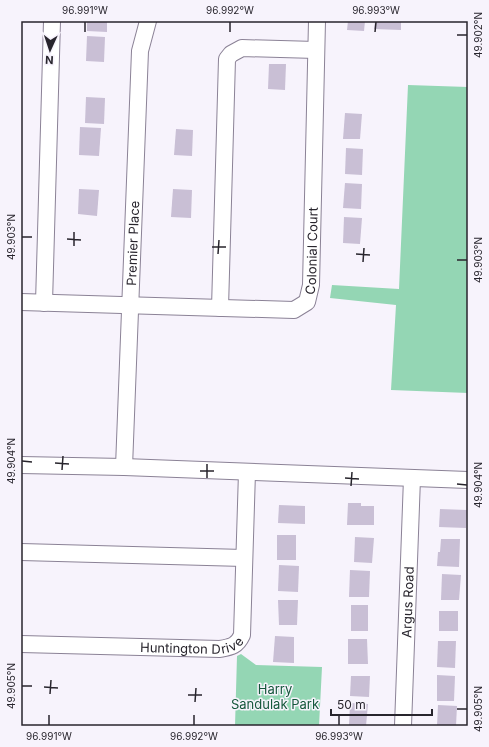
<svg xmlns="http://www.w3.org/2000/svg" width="489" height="747" viewBox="0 0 489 747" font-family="Inter,sans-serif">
  <rect width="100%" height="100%" fill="#f7f3fc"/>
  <g fill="#94d6b4">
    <path d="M408,85L468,87V393L391,390L396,305L330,298L332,285L399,289Z"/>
    <path d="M241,654L256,665L322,667L319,726H235L237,656Z"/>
  </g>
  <g fill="#c9bfd5">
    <path d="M87,21H107V32L87,31Z"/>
    <path d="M348,21H365L364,31L347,30Z"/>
    <path d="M375,21H401V30L374,29Z"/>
    <path d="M87,36L105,37L104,62L86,61Z"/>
    <path d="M269,64H286L285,90L268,89Z"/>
    <path d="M86,97L105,98L104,124L85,123Z"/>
    <path d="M345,113L362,114L360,139H343Z"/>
    <path d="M80,127L101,128L99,156L79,155Z"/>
    <path d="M176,129L193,130L192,156L174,155Z"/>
    <path d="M346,148L363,149L362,175L345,174Z"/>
    <path d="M345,183L362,184L361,209L343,208Z"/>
    <path d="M79,189L99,190L97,216L78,214Z"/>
    <path d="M173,189L192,190L191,218L171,217Z"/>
    <path d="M344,217L362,218L360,244L343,243Z"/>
    <path d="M348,503H361V506H374V525H347Z"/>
    <path d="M279,505L305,506V524L278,523Z"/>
    <path d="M440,509L467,510L466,528L439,527Z"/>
    <rect x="277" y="535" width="19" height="25"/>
    <path d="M355,537L374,538L372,563L354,562Z"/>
    <path d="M441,539H460L459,567L437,566L438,552H440Z"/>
    <path d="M279,565L299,566L298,592L278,591Z"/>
    <path d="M350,570L370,571L369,597H349Z"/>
    <path d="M442,574L461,575L459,600H441Z"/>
    <path d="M278,600H298L297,625H279Z"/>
    <rect x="351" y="605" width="17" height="26"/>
    <rect x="439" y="611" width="19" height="20"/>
    <path d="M275,636L294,637V663L273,662Z"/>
    <path d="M348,639H367L368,664H348Z"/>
    <path d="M438,641H456L455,668L437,667Z"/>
    <path d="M437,675L455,676L454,701H437Z"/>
    <path d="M351,676H370L369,697L350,696Z"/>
    <path d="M350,703L368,704L366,726H349Z"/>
    <path d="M438,705L457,706L456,726H437Z"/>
  </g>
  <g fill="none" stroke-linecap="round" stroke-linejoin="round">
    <g stroke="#8b8296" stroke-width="18">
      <g id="minor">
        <path id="s1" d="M21,302L294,310L307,302L311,285L317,21"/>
        <path d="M44,303L52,21"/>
        <path d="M220,308L227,59L231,54L242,48L316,50"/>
        <path d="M21,465L124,467L468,480"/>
        <path id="s2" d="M124,467L140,51L148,21"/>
        <path d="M21,552L244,558"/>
        <path id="s3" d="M21,644L220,649C231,647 237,646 242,635L247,472"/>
        <path id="s4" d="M403,726L412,478"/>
      </g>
    </g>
    <use href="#minor" stroke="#fff" stroke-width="16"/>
  </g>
  <path fill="none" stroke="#28252d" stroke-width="1.5" d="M85,32V22M230,32V22M375,32L376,22M457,35H467M22,237H32M67,239L81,240M74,246V232M212,247H226M218,254L219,240M356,254L370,255M457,260H467M363,262L364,248M22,461L32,462M55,463L69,464M62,470L63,456M200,471H214M207,478V464M345,478L359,479M457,484L467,485M351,486L352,472M22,686H32M44,687L58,688M50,694L51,680M188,695H202M195,702L196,688M457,709H467M49,725V715M194,725V715M339,725V715"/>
  <g text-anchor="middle" stroke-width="3" stroke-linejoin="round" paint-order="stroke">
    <g font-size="13" fill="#28252d" stroke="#f7f3fc">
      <text dy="5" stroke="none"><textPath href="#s2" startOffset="224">Premier Place</textPath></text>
      <text dy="5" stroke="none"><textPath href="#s1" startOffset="340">Colonial Court</textPath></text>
      <text dy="5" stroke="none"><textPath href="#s4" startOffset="124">Argus Road</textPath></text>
      <text dy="5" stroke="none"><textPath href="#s3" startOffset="171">Huntington Drive</textPath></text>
    </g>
    <g font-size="13" fill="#14573b" stroke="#f7f3fc">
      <text x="275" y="694">Harry<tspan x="275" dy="15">Sandulak Park</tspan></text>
    </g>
  </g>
  <rect width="489" height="747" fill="none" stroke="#f7f3fc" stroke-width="44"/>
  <g transform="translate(50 50) rotate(183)" stroke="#f7f3fc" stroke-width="3" paint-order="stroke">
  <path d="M0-3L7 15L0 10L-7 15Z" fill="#28252d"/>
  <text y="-6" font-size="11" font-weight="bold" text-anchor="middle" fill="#28252d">N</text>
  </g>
  <path d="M331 709v6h101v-6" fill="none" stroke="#28252d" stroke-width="2"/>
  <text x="337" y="709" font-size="12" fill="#28252d" stroke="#f7f3fc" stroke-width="3" paint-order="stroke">50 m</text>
  <rect x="22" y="22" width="445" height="703" fill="none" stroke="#28252d" stroke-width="1.5"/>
  <g font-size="10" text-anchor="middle" fill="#28252d">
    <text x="85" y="14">96.991°W</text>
    <text x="230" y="14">96.992°W</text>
    <text x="376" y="14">96.993°W</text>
    <text transform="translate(478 35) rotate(-90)" y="4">49.902°N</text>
    <text transform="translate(11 237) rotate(-90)" y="4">49.903°N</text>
    <text transform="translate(478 260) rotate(-90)" y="4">49.903°N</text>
    <text transform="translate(11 461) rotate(-90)" y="4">49.904°N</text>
    <text transform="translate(478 485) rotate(-90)" y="4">49.904°N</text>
    <text transform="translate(11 686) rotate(-90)" y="4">49.905°N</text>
    <text transform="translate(478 709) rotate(-90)" y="4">49.905°N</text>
    <text x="49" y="740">96.991°W</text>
    <text x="194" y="740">96.992°W</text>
    <text x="339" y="740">96.993°W</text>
  </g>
</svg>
